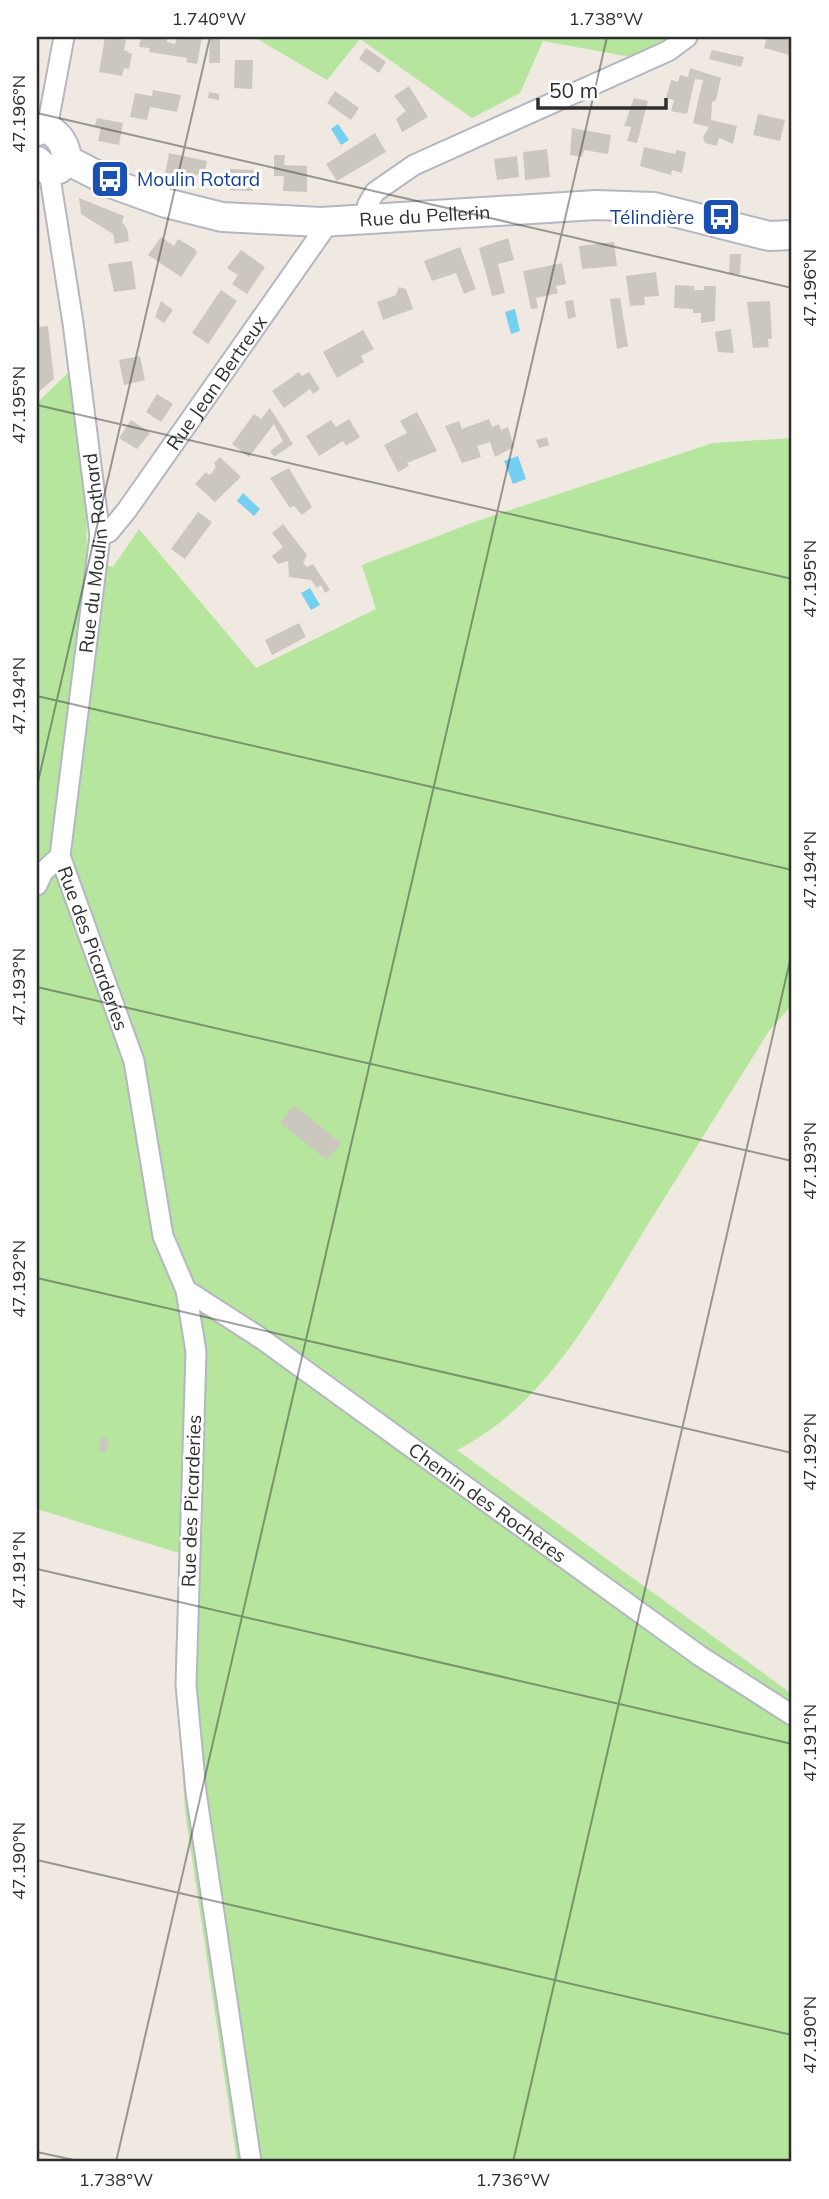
<svg xmlns="http://www.w3.org/2000/svg" width="829" height="2199" viewBox="0 0 829 2199" font-family="Mulish,sans-serif">
  <rect width="100%" height="100%" fill="#efe9e1"/>
  <g fill="#b6e59e">
    <path d="M254,37H675L636,58L543,41L520,93L472,118L360,39L327,80Z"/>
    <path d="M70,371L86,475L87,560L113,567L139,529L256,668L376,609L362,565L477,521L713,443L792,438V1005L769,1031C730,1094 690,1157 650,1221C598,1305 548,1404 457,1450L792,1694V2162H237L185,1811L175,1666L179,1553L37,1509V403Z"/>
  </g>
  <g fill="#75cff0">
    <path d="M338,124L349,140L341,145L331,129Z"/>
    <path d="M515,309L520,331L511,334L505,312Z"/>
    <path d="M518,456L526,479L513,484L504,461Z"/>
    <path d="M243,493L260,509L254,516L237,501Z"/>
    <path d="M310,588L320,605L311,610L301,593Z"/>
  </g>
  <g fill="#cbc7bf">
    <path d="M105,37L126,40L124,50L132,54L129,69L124,68L122,76L99,72Z"/>
    <path d="M141,37L167,39V42L175,44L177,37H202L197,64L186,62L187,58L149,52L150,48L139,47Z"/>
    <path d="M210,37H220V63H209Z"/>
    <path d="M767,37H792L789,55L764,48Z"/>
    <path d="M366,48L386,62L379,73L359,59Z"/>
    <path d="M712,50L744,57L741,67L709,59Z"/>
    <path d="M235,60H253L252,89L234,88Z"/>
    <path d="M690,68L721,78L716,100L712,102L711,120L737,126L733,144L719,138L717,146L705,143L703,137L709,127L693,123L703,80L695,79L687,114L671,111L674,100L666,98L671,80L678,82L680,75L688,77Z"/>
    <path d="M409,86L428,117L402,132L396,119L406,111L394,96Z"/>
    <path d="M153,90L181,95L177,112L150,107L147,120L130,117L135,93L152,96Z"/>
    <path d="M335,91L359,108L351,120L327,103Z"/>
    <path d="M209,92L219,94V100L208,98Z"/>
    <path d="M634,98L648,101L637,143L627,141L631,127L624,126Z"/>
    <path d="M758,114L785,120L780,141L753,135Z"/>
    <path d="M97,118L123,123L119,145L98,141L101,127L95,126Z"/>
    <path d="M572,128L611,135L608,154L584,150L582,157L570,155Z"/>
    <path d="M375,133L386,152L337,181L326,164Z"/>
    <path d="M644,147L675,154L676,150L686,152L682,173L672,170L671,175L640,166Z"/>
    <path d="M547,149L550,177L525,180L523,152Z"/>
    <path d="M169,153L207,161L204,176L197,174L196,181L165,175Z"/>
    <path d="M274,155H285L284,165L307,166V192L283,191L284,176H274Z"/>
    <path d="M517,156L519,177L497,180L494,159Z"/>
    <path d="M230,169L254,170L253,191L229,190Z"/>
    <path d="M79,198L124,216L122,222L127,229L129,241L115,244L113,234L81,214Z"/>
    <path d="M161,237L174,246L178,239L195,249L197,253L181,277L148,255Z"/>
    <path d="M508,238L514,260L498,264L505,293L492,296L479,248Z"/>
    <path d="M614,242L617,266L582,269L579,246Z"/>
    <path d="M460,247L476,289L464,294L456,273L432,281L424,261Z"/>
    <path d="M241,250L265,267L247,294L232,284L238,275L227,268Z"/>
    <path d="M730,254H741L740,274H729Z"/>
    <path d="M132,261L136,289L114,292L108,264Z"/>
    <path d="M562,263L566,284L556,286L558,293L536,298L538,308L531,309L523,271Z"/>
    <path d="M656,272L659,296L644,297L645,305L630,306L626,276Z"/>
    <path d="M675,285L694,286V290H704V286H716L715,321L701,323V313H693V309L674,308Z"/>
    <path d="M399,287L406,289L413,309L383,320L377,302L396,295Z"/>
    <path d="M221,290L237,301L208,344L192,333Z"/>
    <path d="M620,298L628,346L617,349L610,299Z"/>
    <path d="M573,300L576,317L568,319L565,301Z"/>
    <path d="M161,301L173,310L164,323L155,317Z"/>
    <path d="M770,301L772,339H768L769,347L753,348L747,302Z"/>
    <path d="M48,326L54,379L37,393V327Z"/>
    <path d="M731,329L734,353L718,352L715,332Z"/>
    <path d="M363,330L374,349L361,356L364,362L337,378L323,352Z"/>
    <path d="M140,356L145,380L124,385L119,360Z"/>
    <path d="M299,372L302,376L309,372L320,389L313,394L310,389L284,408L272,391Z"/>
    <path d="M157,394L173,404L161,422L146,412Z"/>
    <path d="M270,408L293,444L274,457L270,451L283,441L274,424L249,457L232,444L254,414L261,419Z"/>
    <path d="M417,412L437,451L407,463L409,466L398,472L384,445L407,433L400,421Z"/>
    <path d="M349,419L360,437L346,446L343,441L319,456L306,436L331,420L336,427Z"/>
    <path d="M489,419L492,427L499,424L501,430L508,427L514,447L495,457L490,442L477,446L481,457L462,463L445,426L459,421L462,429Z"/>
    <path d="M131,420L150,433L137,449L119,438Z"/>
    <path d="M547,437L549,445L539,448L536,440Z"/>
    <path d="M220,457L241,477L215,502L195,484L206,472L209,475L212,473L216,466L214,463Z"/>
    <path d="M289,468L312,507L302,515L294,506L290,508L270,478Z"/>
    <path d="M198,512L212,522L185,559L171,549Z"/>
    <path d="M283,524L307,555L303,563L307,567L313,564L330,590L325,593L321,585L317,588L311,580L289,577L288,561L278,564L272,556L283,547L272,533Z"/>
    <path d="M299,623L306,637L272,655L265,640Z"/>
    <path d="M294,1105L341,1143L327,1160L280,1123Z"/>
    <path d="M102,1437L109,1439L105,1453L98,1451Z"/>
  </g>
  <g fill="none" stroke-linecap="round" stroke-linejoin="round">
    <g stroke="#b4b7c1" stroke-width="23">
      <g id="minor">
        <path d="M47,128L64,37"/>
        <path d="M364,218L368,204L375,192L414,165L668,51L687,37"/>
        <path id="s1" d="M100,536L109,532L127,510L322,232L321,222"/>
        <path id="s2" d="M60,856L134,1061L163,1236L186,1290L196,1352L186,1685L196,1792L251,2162"/>
        <path id="s3" d="M37,885L43,872L60,856L100,536L73,323L49,171"/>
        <path id="s4" d="M186,1290L259,1337L700,1656L792,1715"/>
      </g>
    </g>
    <g stroke="#b4b7c1" stroke-width="32">
      <g id="secondary">
        <path d="M37,131L47,128C60,136 66,145 67,160L59,169L49,171L37,161"/>
        <path id="s5" d="M67,160L116,185L166,203L222,217L321,222L596,205L654,207L769,236L792,235"/>
      </g>
    </g>
    <use href="#minor" stroke="#fff" stroke-width="19"/>
    <use href="#secondary" stroke="#fff" stroke-width="28"/>
  </g>
  <path fill="none" stroke="#2e2e2e" stroke-width="2" stroke-opacity="0.45" d="M37,113L792,288M37,405L792,579M37,696L792,870M37,786L210,37M37,987L792,1161M37,1278L792,1453M37,1569L792,1744M37,1860L792,2035M37,2152L83,2162M116,2162L607,37M513,2162L792,952"/>
  <defs>
    <g id="bus-square" transform="scale(2.0125)"><rect x="-9" y="-9" width="18" height="18" rx="4" fill="#1a4fb4" stroke="#fff"/><path d="M-5-6H5V4H4V6H2V4H-2V6H-4V4H-5ZM-3.5-4V0h7V-4ZM-3.5 1.2v1.5H-2V1.2ZM2 1.2v1.5H3.5V1.2Z" fill="#fff"/></g>
  </defs>
  <g fill-rule="evenodd">
    <use href="#bus-square" x="110" y="179"/>
    <use href="#bus-square" x="721" y="217"/>
  </g>
  <g text-anchor="middle" stroke-width="6" stroke-linejoin="round" paint-order="stroke">
    <g font-size="19" fill="#164399" stroke="#fff" text-anchor="start">
      <text x="137" y="186">Moulin Rotard</text>
      <text x="694" y="224" text-anchor="end">Télindière</text>
    </g>
    <g font-size="19" fill="#2e2e2e" stroke="#fff">
      <text dy="7" stroke="none"><textPath href="#s5" startOffset="369">Rue du Pellerin</textPath></text>
      <text dy="7" stroke="none"><textPath href="#s1" startOffset="194">Rue Jean Bertreux</textPath></text>
      <text dy="7" stroke="none"><textPath href="#s3" startOffset="343">Rue du Moulin Rothard</textPath></text>
      <text dy="7" stroke="none"><textPath href="#s2" startOffset="98">Rue des Picarderies</textPath></text>
      <text transform="translate(191 1501) rotate(-88)" y="7">Rue des Picarderies</text>
      <text dy="7" stroke="none"><textPath href="#s4" startOffset="369">Chemin des Rochères</textPath></text>
    </g>
  </g>
  <rect width="829" height="2199" fill="none" stroke="#ffffff" stroke-width="77"/>
  <path d="M538 98v10h128v-10" fill="none" stroke="#2e2e2e" stroke-width="3.5"/>
  <text x="549" y="98" font-size="21" fill="#2e2e2e" stroke="#ffffff" stroke-width="5" paint-order="stroke">50 m</text>
  <rect x="38" y="38" width="752" height="2122" fill="none" stroke="#2e2e2e" stroke-width="2.5"/>
  <g font-size="18" text-anchor="middle" fill="#2e2e2e">
    <text x="209" y="25">1.740°W</text>
    <text x="606" y="25">1.738°W</text>
    <text transform="translate(19 114) rotate(-90)" y="6">47.196°N</text>
    <text transform="translate(810 288) rotate(-90)" y="6">47.196°N</text>
    <text transform="translate(19 405) rotate(-90)" y="6">47.195°N</text>
    <text transform="translate(810 579) rotate(-90)" y="6">47.195°N</text>
    <text transform="translate(19 696) rotate(-90)" y="6">47.194°N</text>
    <text transform="translate(810 870) rotate(-90)" y="6">47.194°N</text>
    <text transform="translate(19 987) rotate(-90)" y="6">47.193°N</text>
    <text transform="translate(810 1161) rotate(-90)" y="6">47.193°N</text>
    <text transform="translate(19 1279) rotate(-90)" y="6">47.192°N</text>
    <text transform="translate(810 1452) rotate(-90)" y="6">47.192°N</text>
    <text transform="translate(19 1570) rotate(-90)" y="6">47.191°N</text>
    <text transform="translate(810 1743) rotate(-90)" y="6">47.191°N</text>
    <text transform="translate(19 1861) rotate(-90)" y="6">47.190°N</text>
    <text transform="translate(810 2035) rotate(-90)" y="6">47.190°N</text>
    <text x="116" y="2186">1.738°W</text>
    <text x="513" y="2186">1.736°W</text>
  </g>
</svg>
